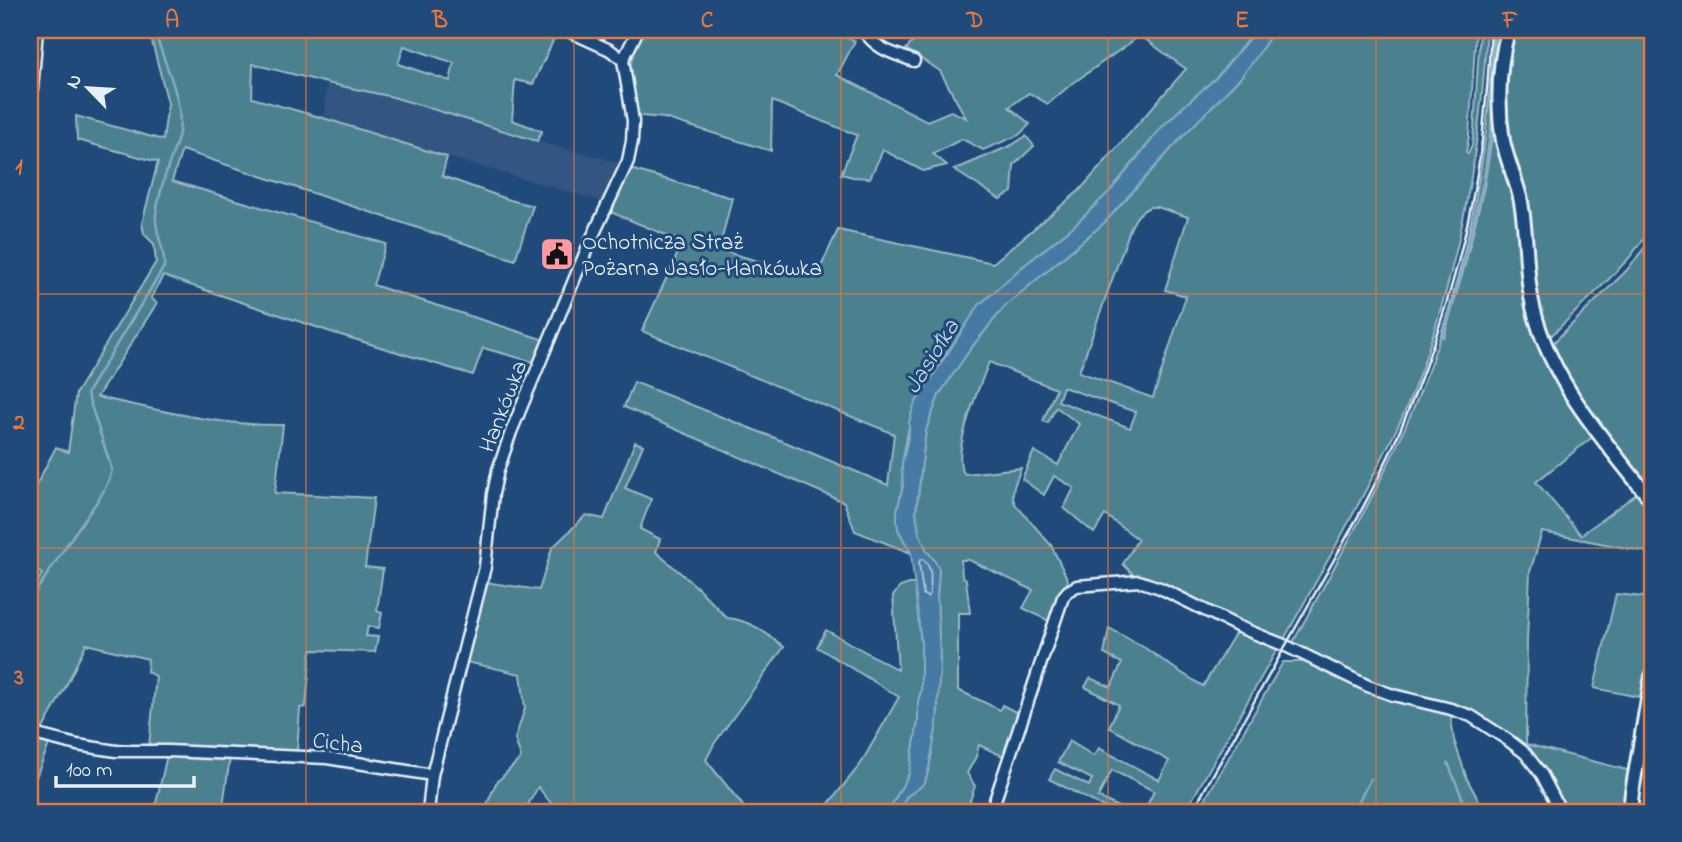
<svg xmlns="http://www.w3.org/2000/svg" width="1682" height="842" viewBox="0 0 1682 842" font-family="'Indie Flower',sans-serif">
  <rect width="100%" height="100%" fill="#1f4a7a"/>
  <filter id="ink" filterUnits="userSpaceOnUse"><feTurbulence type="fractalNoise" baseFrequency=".0143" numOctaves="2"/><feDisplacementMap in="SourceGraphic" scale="14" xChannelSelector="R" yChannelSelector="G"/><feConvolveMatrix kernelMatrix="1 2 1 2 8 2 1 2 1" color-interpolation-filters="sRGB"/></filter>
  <g filter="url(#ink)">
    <path fill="#335481" d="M327,83L393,97L537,141L620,163L604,202L447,157L323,118Z"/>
    <g fill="#4b808f" stroke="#9ab8c4" stroke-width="2" fill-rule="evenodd">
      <path d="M149,30H558L533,84L515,80L512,120L542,131L537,141L393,97L327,83L253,64L252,98L323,118L447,157L442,176L510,200L533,206L515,260L182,150L172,181L386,244L373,285L545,340L534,362L483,348L473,375L334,333L163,276L151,298L157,303L97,397C159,410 220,426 283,425L275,493L374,498L365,567L383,569L377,611L382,613L379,628L368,626L366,636L378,637L375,652L311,650L306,707L300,708L297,753L233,751L149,746L156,676L147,672L148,659L86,644L67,684L40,734L30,731V593L42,574L30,566V516L33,511L30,508V497L56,447L68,452L76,393L156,262L154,244L144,234L142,223L158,162L77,140L76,116L163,140L168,103ZM404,46L454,63L450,81L398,64Z"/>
      <path d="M643,30H832L855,41L837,75L927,121L951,111L966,118L940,71L906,49L924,30H1148L1069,86L1048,104L1029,93L1009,107L1030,124L1019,135L983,150L962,139L933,154L947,165L923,171L883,150L870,178L853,177L841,174L857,135L772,101L771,151L664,118L641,116L637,111L630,66Z"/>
      <path d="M1157,30H1256L1217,77L1185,105L1162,127L1112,189L1074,226L1021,268L980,305L946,354L911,415L902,464L903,486L897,511L898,529L911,553L855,531L844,502L624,407L634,382L785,442L888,485L894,434L642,331L683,242L608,211L630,169L732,198L719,250L816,277L838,230L993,263L1080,190L1186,69L1145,39Z"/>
      <path d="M1274,30H1476L1469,136L1466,152L1468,154L1472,146L1474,128L1480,30H1487C1480,157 1456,285 1408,404C1398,428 1385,452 1373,476C1345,531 1314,585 1284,639L1242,624L1137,578L1123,564L1138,539L1105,515L1094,533L1064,508L1074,488L1054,476L1044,495L1022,479L1034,451L1058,465L1079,424L1056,407L1048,423L1043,421L1056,389L989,362C981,383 948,458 965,474L1021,468C1017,480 1009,492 1015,504L1051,545L1068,580L1053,623L1023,608L1033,590L969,560H961L962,576L966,579L970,613H958V690L1000,710L1002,705L1020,714L1007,758L979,745L976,757L967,773L975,786L966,812H901L906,797L919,788L925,782L929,768L937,723L940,661L937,596L939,570L935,561L927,551L919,533L916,512L926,430L939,395L971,348L1005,306L1104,223L1181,138L1240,78L1255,59ZM1150,207H1157L1188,217L1165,290L1186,296L1153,398L1079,372L1131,227C1136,217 1140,211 1150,207ZM1063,387L1136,412L1130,428L1058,401Z"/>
      <path d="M1493,30H1495L1491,127L1484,178L1458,284L1442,336L1444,337L1465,265L1484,187L1494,124L1493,109L1498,30H1503L1497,71L1518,210L1525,290L1595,435L1536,482L1581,535L1639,492L1652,508V553L1542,532L1530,572L1527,641L1526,744L1631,771L1625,812H1564L1545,777L1494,727L1384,689L1292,644C1341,554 1394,465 1429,368C1457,293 1476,211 1486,131C1490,97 1491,63 1493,30Z"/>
      <path d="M1517,30H1652V228L1629,258L1610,278L1550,337L1543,321L1538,302L1529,198L1509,142L1506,128L1505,104L1512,43Z"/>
      <path d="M1026,136L1034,146L1014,165L1012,192L1000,199L954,170L1012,145Z"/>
      <path d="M1652,238V490L1587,408L1566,374L1552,344L1627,270Z"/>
      <path d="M635,442L643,445L625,488L651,499L640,529L660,539L656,552L698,588L727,618C750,620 766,633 784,647L714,744L706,760L748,812H551L554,807L538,787L524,812H489L485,809L496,783L521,758L515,739L525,708L521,674L466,662V656L485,582L539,590L552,548L586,515L604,519Z"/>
      <path d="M909,584H915L921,643V692L918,701V722L909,774L888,812H822L860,765L899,697L817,647L826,630L898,670L893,596L900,587Z"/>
      <path d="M1616,594L1652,598V644L1644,698L1594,688Z"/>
      <path d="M1109,628L1145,648L1177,670L1203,686L1238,629L1279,646L1185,812H1144L1154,791L1112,770L1098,797L1128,812H1113L1049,779L1055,769L1089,786L1092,779L1058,762L1069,741L1094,756L1099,748L1159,780L1169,761L1109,727L1119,705L1085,687L1090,678L1111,687L1122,663L1104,654Z"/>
      <path d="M1283,662H1309L1450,711L1454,740L1467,779L1485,812H1198Z"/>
      <path d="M30,736L50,742L30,792Z"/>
      <path d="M167,755L230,758L222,812H154Z"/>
    </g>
    <path fill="#467aa3" stroke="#87aac5" stroke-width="2" d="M1256,30H1274L1255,59L1240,78L1181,138L1104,223L1005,306L971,348L939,395L926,430L916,512L919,533L927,551L935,561L939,570L937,596L940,661L937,723L929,768L925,782L919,788L906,797L901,812H888L909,774L918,722V701L921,692V643L911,553L898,529L897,521V511L903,486L902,464L909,433V423L914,405L979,305L1021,268L1074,226L1112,189L1162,127L1185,105L1217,77Z"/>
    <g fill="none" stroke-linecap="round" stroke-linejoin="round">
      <path stroke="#a7c1d6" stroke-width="2" d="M923,559C934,569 930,581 930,594L927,597L923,594L919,563L920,560Z"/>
      <g stroke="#87aac5" stroke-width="2.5">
        <path d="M1442,337L1455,297L1484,180L1492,126L1496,30"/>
        <path d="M30,600C47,576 62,551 79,527C92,508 106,493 112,470L87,393L164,267C166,249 154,233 156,215C158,195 165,176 171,158C174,150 178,141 179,132C184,103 166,66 157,39L156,30"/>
        <path d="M1448,763L1468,812"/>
        <path d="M1441,803L1448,812"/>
        <path d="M1353,812L1371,778"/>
      </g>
      <g stroke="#e8f1f8" stroke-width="15">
        <g id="minor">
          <path d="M566,30L610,50L623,60"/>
          <path d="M863,30C877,50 892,53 914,61"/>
          <path d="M30,113L37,30"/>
          <path d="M30,733L77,745L116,751H168L327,758L432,775"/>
          <path d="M428,812L432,775L485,567L493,494L498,470L511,432L589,244L628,161L632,141L633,121L623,60L638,30"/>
          <path d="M991,812L1063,597L1068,591L1077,586L1139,581L1160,588L1239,627L1286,646L1368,686L1393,695L1451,709L1471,716L1508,740L1525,753L1542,775L1561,812"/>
        </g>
      </g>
      <g stroke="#e8f1f8" stroke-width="18">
        <g id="tertiary">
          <path d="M1508,30C1499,65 1497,105 1503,141C1507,160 1515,178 1520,197C1527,230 1525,264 1531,297C1545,376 1604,440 1652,501"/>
          <path d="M1630,812L1632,792L1652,676"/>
        </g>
      </g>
      <use href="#minor" stroke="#1f4a7a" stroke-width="10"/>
      <use href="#tertiary" stroke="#1f4a7a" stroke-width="12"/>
      <path stroke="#e8f1f8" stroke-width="2.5" d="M1192,812C1233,740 1273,667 1314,595C1348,535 1383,475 1408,411C1443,325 1470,233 1482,141C1486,104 1489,67 1491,30"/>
    </g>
  </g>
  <path fill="none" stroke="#e8773b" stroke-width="2" stroke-opacity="0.55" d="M306,30V812M574,30V812M841,30V812M1108,30V812M1376,30V812M30,294H1652M30,548H1652"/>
  <defs>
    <g id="civic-square" transform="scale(1.75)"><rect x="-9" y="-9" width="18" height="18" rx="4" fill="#ff9aa2" stroke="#1f4a7a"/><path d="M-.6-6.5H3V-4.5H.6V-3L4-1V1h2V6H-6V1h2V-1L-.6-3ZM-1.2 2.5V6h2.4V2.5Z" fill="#111"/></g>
  </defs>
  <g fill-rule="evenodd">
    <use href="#civic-square" x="557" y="254"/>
  </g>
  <g text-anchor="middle" stroke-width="6" stroke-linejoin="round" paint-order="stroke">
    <g font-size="23" fill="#e8f1f8" stroke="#1f4a7a" text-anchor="start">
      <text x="582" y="249">Ochotnicza Straż<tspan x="582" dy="26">Pożarna Jasło-Hankówka</tspan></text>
    </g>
    <g font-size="23" fill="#e8f1f8" stroke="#1f4a7a">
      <text transform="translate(502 406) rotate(-69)" y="8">Hankówka</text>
      <text transform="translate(338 742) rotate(7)" y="8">Cicha</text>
    </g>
    <g font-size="24" font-style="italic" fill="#d0dfeb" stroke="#1f4a7a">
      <text transform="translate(931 356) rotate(-58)" y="8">Jasiołka</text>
    </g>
  </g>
  <rect width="1682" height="842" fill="none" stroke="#1f4a7a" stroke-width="77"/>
  <g transform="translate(88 88) rotate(295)" stroke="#1f4a7a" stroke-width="5" paint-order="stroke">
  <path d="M0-5L12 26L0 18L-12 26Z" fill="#e8f1f8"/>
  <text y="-10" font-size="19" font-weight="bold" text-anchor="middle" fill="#e8f1f8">N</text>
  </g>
  <path d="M56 776v10h138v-10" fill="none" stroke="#e8f1f8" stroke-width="3.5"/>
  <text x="66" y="776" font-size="21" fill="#e8f1f8" stroke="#1f4a7a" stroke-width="5" paint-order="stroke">100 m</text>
  <rect x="38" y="38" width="1606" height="766" fill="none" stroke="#e8773b" stroke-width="2.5"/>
  <g font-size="23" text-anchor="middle" font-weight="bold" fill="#e8773b">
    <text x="172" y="27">A</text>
    <text x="440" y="27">B</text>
    <text x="707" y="27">C</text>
    <text x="975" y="27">D</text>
    <text x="1242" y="27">E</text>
    <text x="1510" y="27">F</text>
    <text x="19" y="174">1</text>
    <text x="19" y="429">2</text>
    <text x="19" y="684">3</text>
  </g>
</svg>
